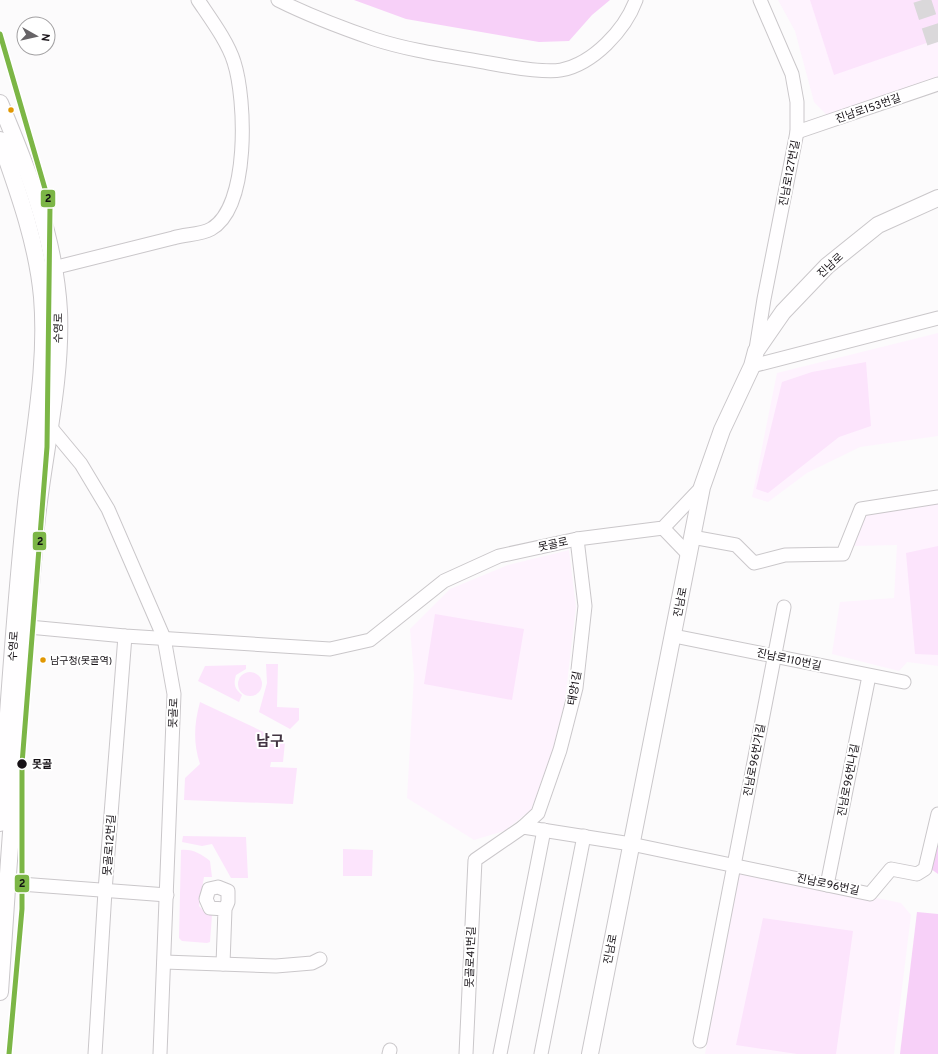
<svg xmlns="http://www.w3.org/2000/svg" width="938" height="1054" viewBox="0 0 938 1054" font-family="Overpass,'Noto Sans KR',sans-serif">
  <rect width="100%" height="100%" fill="#fcfbfc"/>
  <g fill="#fef3fe">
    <path d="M778,0H938V77L827,115L814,102L795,31Z"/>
    <path d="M938,333V436L860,447L807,473L768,502L752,497L777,373Z"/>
    <path d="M938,503V666L907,662L899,671L832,654L840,602L894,598L897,545L854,546L863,511Z"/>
    <path d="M569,550L576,607L565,700L552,753L531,810L504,831L474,840L407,798L414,675L410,629L450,589L508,565Z"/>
    <path d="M740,870L901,903L911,915L894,1054H705Z"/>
  </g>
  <g fill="#fce4fc">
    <path d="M810,0H938V39L834,75Z"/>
    <path d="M866,362L871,426L839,437L768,493L756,489L782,382L812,372Z"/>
    <path d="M938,546V655L915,654L906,553Z"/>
    <path d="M435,614L524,629L512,700L424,684Z"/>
    <path d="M266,664H278L277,707L299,708V720L290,729L259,712L267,683Z"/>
    <path d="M246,665V669L236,675C233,685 235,689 242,695L239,702L198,681L205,666Z"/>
    <circle cx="250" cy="684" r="12"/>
    <path d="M200,702L285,742L283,762H271L270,767L297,768L293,804L184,800L185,778L200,764C193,743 194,724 200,702Z"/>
    <path d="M183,836L246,837L248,878H231L212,844L202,846L182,842Z"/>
    <path d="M343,849L373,850L372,876H343Z"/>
    <path d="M181,850C193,849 201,854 210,861L212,877H204L199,906L205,912L212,915L210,942L207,943L182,941L179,938Z"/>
    <path d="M763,918L853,931L836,1054H797L736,1045Z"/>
  </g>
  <g fill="#f7d0f8">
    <path d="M354,0H610L592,15L569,41L539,42L406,19Z"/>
    <path d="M938,840V874L931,869Z"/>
    <path d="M917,912L938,914V1054H900Z"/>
  </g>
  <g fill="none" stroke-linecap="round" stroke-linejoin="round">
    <path stroke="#dad8da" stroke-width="18" stroke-dasharray="18 9" stroke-linecap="butt" d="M922,0L938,49"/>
    <g stroke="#cac7ca" stroke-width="15">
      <g id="minor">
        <path d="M278,0C308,15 342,28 374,39C411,51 450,56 489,63C505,66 546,73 561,70C593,64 625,30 636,0"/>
        <path d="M797,132L938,84"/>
        <path d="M53,268C93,258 133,248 173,238C186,234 200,235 211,229C250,207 246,99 234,62C228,42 210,18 198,0"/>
        <path d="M756,349L764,299L797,132V102L792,74L760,0"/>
        <path d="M752,366L938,318"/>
        <path d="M47,423L81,464L108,509L164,638L174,694L160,1054"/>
        <path d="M663,528L689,555"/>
        <path d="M692,537L736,545L754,563L785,555L843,554L861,509L938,497"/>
        <path d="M18,626L125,636L330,649L370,640L444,581L499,556L577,539L663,528L702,487"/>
        <path d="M674,636L904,682"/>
        <path d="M523,827L538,813L560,750L576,688L585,606L577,539"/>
        <path d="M7,883L167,895"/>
        <path d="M827,885L869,676"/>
        <path d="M164,962L276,966L312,963L320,959"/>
        <path d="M223,964L225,909L228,902V891L218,887L209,889L206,899L210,908L225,909"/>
        <path d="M700,1041L784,607"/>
        <path d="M95,1054L105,891L125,636"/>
        <path d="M389,1054L390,1050"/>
        <path d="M466,1054L475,860L523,827L631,844L870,894L891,869L917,874L925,869L938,814"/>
        <path d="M500,1054L544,830"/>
        <path d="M541,1054L584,836"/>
      </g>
    </g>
    <g stroke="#cac7ca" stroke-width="18">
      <g id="major">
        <path d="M0,103C28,169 55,238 59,311C62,383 43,455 36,527C22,682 10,837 0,992"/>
        <path d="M0,140C18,191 37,243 42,297C48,369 32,440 25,512C14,615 8,719 0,823"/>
        <path d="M590,1054L702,487L722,430L752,366L756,351L783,312L827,266L878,225L938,198"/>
      </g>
    </g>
    <use href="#minor" stroke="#fffeff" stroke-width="13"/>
    <use href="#major" stroke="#fffeff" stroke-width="16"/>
    <g stroke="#fff" stroke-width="8">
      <path id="metro-1" d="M0,34L50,206L47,447L22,764V909L9,1054"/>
    </g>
    <use href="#metro-1" stroke="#7cb646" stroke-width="5"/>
  </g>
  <g fill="#e19702" stroke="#fff" stroke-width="1.5">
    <circle cx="11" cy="110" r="3.5"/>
    <circle cx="43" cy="660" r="3.5"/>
  </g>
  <circle fill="#171217" stroke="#fff" stroke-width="1.5" cx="22" cy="764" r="5.5"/>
  <g text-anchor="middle" stroke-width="4" stroke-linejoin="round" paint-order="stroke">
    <g font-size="10" fill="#171217" stroke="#fff" text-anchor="start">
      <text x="50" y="664">남구청(못골역)</text>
    </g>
    <g font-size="11" fill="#171217" stroke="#fff">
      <text transform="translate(868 108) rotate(-19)" y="4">진남로153번길</text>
      <text transform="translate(789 173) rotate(-79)" y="4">진남로127번길</text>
      <text transform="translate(830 265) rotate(-43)" y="4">진남로</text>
      <text transform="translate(58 328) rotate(-89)" y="4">수영로</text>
      <text transform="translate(553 544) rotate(-12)" y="4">못골로</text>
      <text transform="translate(680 602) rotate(-79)" y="4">진남로</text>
      <text transform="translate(13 646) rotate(-86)" y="4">수영로</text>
      <text transform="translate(789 659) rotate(12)" y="4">진남로110번길</text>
      <text transform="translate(574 688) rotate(-80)" y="4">태양1길</text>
      <text transform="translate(173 713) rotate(-88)" y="4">못골로</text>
      <text transform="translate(754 760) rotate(-79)" y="4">진남로96번가길</text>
      <text transform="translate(848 780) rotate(-79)" y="4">진남로96번나길</text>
      <text transform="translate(109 845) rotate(-86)" y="4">못골로12번길</text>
      <text transform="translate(828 884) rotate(12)" y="4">진남로96번길</text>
      <text transform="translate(610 949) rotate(-79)" y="4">진남로</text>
      <text transform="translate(470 957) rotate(-88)" y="4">못골로41번길</text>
    </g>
    <g font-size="11" font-weight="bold" fill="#171217" stroke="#fff" text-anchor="start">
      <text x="32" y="768">못골</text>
    </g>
    <g font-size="15" font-weight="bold" fill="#413341" stroke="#fff">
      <text x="270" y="746">남구</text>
    </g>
  </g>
  <g stroke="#fff" stroke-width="1.5">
    <rect x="40" y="189" width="16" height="19" rx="4" fill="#7cb646"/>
    <rect x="32" y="531" width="15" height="20" rx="4" fill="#7cb646"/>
    <rect x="14" y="874" width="16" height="19" rx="4" fill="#7cb646"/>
  </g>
  <g font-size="11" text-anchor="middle" font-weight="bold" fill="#111">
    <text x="48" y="202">2</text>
    <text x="40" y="545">2</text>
    <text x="22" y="887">2</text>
  </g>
  <g transform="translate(36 36) rotate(98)"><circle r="19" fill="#ffffff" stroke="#a2a0a2"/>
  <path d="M0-3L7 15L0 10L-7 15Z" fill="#676467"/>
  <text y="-6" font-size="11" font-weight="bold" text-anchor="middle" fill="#171217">N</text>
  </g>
</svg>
